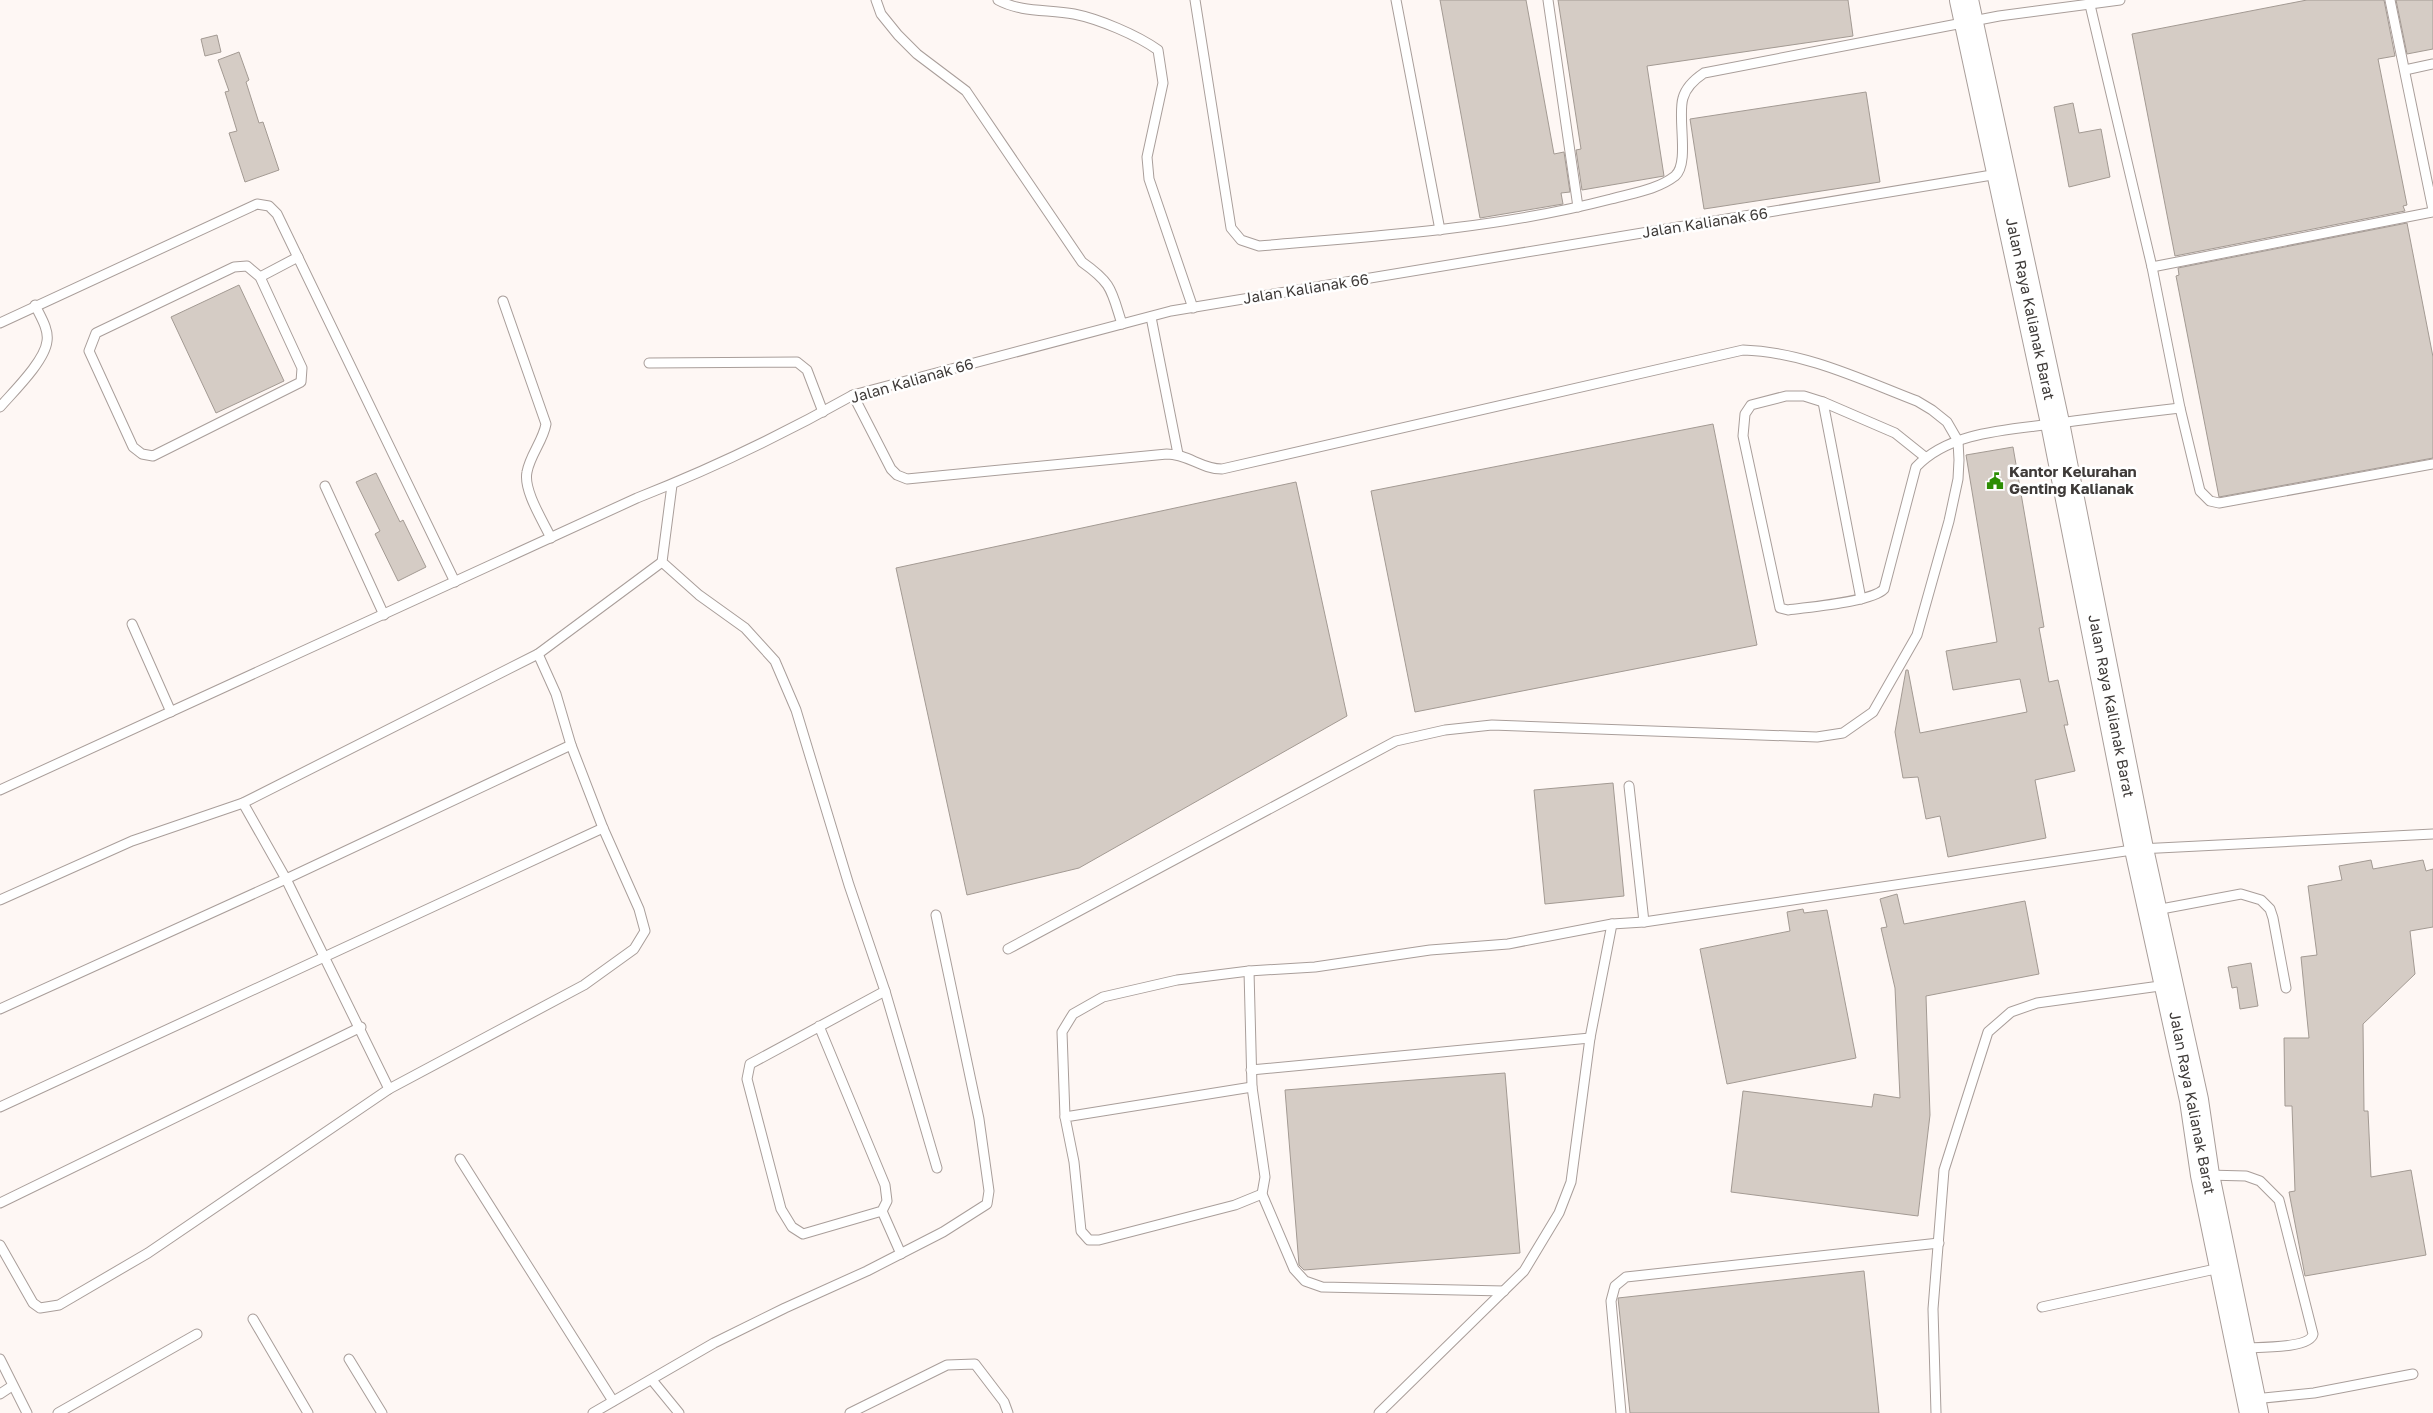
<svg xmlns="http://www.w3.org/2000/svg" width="2433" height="1413" viewBox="0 0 2433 1413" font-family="'Golos Text',sans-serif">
  <rect width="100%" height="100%" fill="#fef7f4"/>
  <g fill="#d5ccc5" stroke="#a39a93">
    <path d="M1440,0H1526L1554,154L1564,152L1570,192L1561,193L1563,204L1480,218Z"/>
    <path d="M1558,0H1848L1853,36L1647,66L1664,176L1582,190L1576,150L1581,149Z"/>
    <path d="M2307,0H2384L2395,56L2378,59L2407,205L2403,206L2405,211L2175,256L2132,34Z"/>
    <path d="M2396,0H2433V49L2407,54Z"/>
    <path d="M217,35L221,52L205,56L201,39Z"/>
    <path d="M239,52L249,80L246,82L259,123L263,122L279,170L245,182L229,133L237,131L225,92L229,91L218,60Z"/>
    <path d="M1866,92L1880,182L1704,209L1690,119Z"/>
    <path d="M2073,103L2079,133L2101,129L2110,177L2069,187L2054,107Z"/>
    <path d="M2407,223L2433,357V458L2219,497L2176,276L2179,275L2178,268Z"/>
    <path d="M239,285L284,381L216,413L171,317Z"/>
    <path d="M1713,424L1757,645L1415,712L1371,491Z"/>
    <path d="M2013,447L2044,627L2039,628L2049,682L2058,680L2068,725H2064L2075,771L2035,780L2046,838L1948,857L1940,816L1926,819L1918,777L1903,778L1895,732L1906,670H1908L1920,733L2027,712L2020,679L1953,690L1946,651L1997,642L1966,455Z"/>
    <path d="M376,473L400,522L403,520L426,567L398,581L375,534L380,531L356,482Z"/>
    <path d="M1296,482L1347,716L1079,868L967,895L896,568Z"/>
    <path d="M1613,783L1624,896L1545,904L1534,790Z"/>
    <path d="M2371,860L2373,869L2423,860L2426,871L2433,869V927L2410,931L2415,974L2363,1024L2364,1111H2368L2371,1177L2411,1170L2426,1255L2305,1276L2289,1192L2295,1191L2292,1106H2285L2284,1038H2309L2301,957L2317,955L2308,886L2342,880L2339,866Z"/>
    <path d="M1897,894L1904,924L2025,901L2039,974L1926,996L1930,1115L1918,1216L1731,1192L1743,1091L1872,1107L1874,1094L1900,1098L1895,988L1881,928L1887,927L1880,899Z"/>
    <path d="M1803,909L1804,913L1827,910L1856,1058L1727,1084L1700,949L1790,931L1787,912Z"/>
    <path d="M2251,963L2258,1006L2240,1009L2237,987L2232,988L2228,967Z"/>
    <path d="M1505,1073L1520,1253L1304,1270L1299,1265L1285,1090Z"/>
    <path d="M1864,1271L1879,1413H1630L1618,1298Z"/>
  </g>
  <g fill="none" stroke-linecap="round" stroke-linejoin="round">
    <g stroke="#a99e9a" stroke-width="11">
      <g id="service">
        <path d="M876,0L881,14L898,35L917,54L966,91L1082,262C1113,284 1111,290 1122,324"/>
        <path d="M998,0C1022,13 1048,9 1074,14C1099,19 1137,35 1158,50L1163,83L1147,157L1149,179L1193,308"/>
        <path d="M1195,0L1231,228L1241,240L1259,246C1377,236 1496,229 1611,199C1632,193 1657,190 1675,176C1690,163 1677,117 1683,98C1686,87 1695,79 1704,73L1999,16L2120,0"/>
        <path d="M1396,0L1440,230"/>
        <path d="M1548,0L1578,207"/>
        <path d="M2390,0L2433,210"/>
        <path d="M2090,5L2152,267L2180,408L2200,491L2210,501L2219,503L2433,464"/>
        <path d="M2405,70L2433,64"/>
        <path d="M2152,267L2433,212"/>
        <path d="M260,277L247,266L234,267L96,333L89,351L133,447L142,454L153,456L301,382L302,368L260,277L298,257"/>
        <path d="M503,301L546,424C543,441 530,455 527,472C523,490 543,521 551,538"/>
        <path d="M1151,317L1178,454"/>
        <path d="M0,323L257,204L269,206L277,214L455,582"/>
        <path d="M649,363L797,362L807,370L823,412"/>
        <path d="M853,395L891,469L897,475L907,479L1167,454C1188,454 1201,469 1222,469L1743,350C1805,352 1860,379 1917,401L1932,410L1947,422L1958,441L1959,460L1958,479L1949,521L1917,635L1873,712L1843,733L1817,737L1492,725L1445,730L1396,741L1008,949"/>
        <path d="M1823,402L1861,599"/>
        <path d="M0,407C13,392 45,361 47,341C49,329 40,316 35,305"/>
        <path d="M1925,457L1895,433L1823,402L1804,396H1786L1751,405L1745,414L1743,436L1780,608L1788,610C1808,607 1872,602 1884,589L1916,467C1949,432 2006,430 2052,424C2094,418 2137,413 2180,408"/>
        <path d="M672,485L662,562L699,595L745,628L775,661L796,710L849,885L885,991L750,1064L747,1079L781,1209L792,1227L803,1234L882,1211L887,1201L885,1185L819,1026"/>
        <path d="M325,486L384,615"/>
        <path d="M132,624L171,712"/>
        <path d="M1629,786L1644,922"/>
        <path d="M0,790L637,498C711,469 784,434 853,395L1171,311L1998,174"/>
        <path d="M243,803L286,879L389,1089"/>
        <path d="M0,900L132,841L243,803L538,654L662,562"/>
        <path d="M2156,910L2241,894L2261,900L2270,909L2273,918L2286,988"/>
        <path d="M1249,971L1252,1087L1265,1177L1262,1194L1294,1269L1305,1281L1322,1287L1504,1291"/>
        <path d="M885,991L937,1168"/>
        <path d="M0,1009L286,879L571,745"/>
        <path d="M1251,1070L1590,1038"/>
        <path d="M1252,1087L1065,1117L1074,1162L1081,1231L1089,1240H1099L1235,1205L1262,1194"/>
        <path d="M0,1107L603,828"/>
        <path d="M1065,1117L1062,1032L1073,1014L1103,997L1177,980L1249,971L1315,967L1430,950L1508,944L1612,924L1644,922L2139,849L2433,834"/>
        <path d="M460,1159L613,1401"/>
        <path d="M2207,1175L2246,1176L2260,1181L2279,1200L2313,1334C2310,1349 2256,1347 2243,1348"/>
        <path d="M0,1203L361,1027"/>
        <path d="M882,1211L901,1254"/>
        <path d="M0,1245L33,1303L40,1308L59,1305L148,1253L389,1089L584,985L634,949L645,931L639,909L603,828L571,745L556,694L538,654"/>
        <path d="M2042,1307L2220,1268"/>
        <path d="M253,1319L308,1413"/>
        <path d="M0,1359L27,1413"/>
        <path d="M349,1359L382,1413"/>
        <path d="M652,1380L679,1413"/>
        <path d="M0,1394L12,1386"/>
        <path d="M2254,1399L2314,1393L2413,1374"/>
        <path d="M58,1413L197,1334"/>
        <path d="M593,1413L714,1343L785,1308L867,1271L943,1232L987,1204L989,1191L979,1119L936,915"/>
        <path d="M850,1413L947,1365L975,1364L1004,1402L1008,1413"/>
        <path d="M1379,1413L1524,1271L1559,1213L1571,1182L1590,1038L1612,924"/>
        <path d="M1621,1413L1611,1301L1615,1286L1626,1277L1939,1243"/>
        <path d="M1936,1413L1933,1309L1944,1170L1988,1032L2011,1012L2037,1003L2167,985"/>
      </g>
    </g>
    <g stroke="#a99e9a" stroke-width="30">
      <path id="trunk" d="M1964,0L2055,423L2139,849L2194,1100L2205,1175L2254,1413"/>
    </g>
    <use href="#service" stroke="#fff" stroke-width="9"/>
    <use href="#trunk" stroke="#fff" stroke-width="28"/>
  </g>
  <defs>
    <g id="civic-bare" transform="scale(1.35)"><path d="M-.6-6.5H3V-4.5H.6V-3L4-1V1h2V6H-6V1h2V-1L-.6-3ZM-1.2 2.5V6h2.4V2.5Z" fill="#2c8d03" stroke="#fff" stroke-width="2.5" paint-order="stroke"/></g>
  </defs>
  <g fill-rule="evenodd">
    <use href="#civic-bare" x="1995" y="481"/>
  </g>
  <g text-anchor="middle" stroke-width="5" stroke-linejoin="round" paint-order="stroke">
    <g font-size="15" fill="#3e3a38" stroke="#fff">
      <text transform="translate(1705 223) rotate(-9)" y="5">Jalan Kalianak 66</text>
      <text transform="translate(1306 289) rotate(-9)" y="5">Jalan Kalianak 66</text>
      <text transform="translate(2030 309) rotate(78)" y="5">Jalan Raya Kalianak Barat</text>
      <text transform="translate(912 381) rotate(-16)" y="5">Jalan Kalianak 66</text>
      <text transform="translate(2111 706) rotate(79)" y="5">Jalan Raya Kalianak Barat</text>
      <text transform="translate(2192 1103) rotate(79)" y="5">Jalan Raya Kalianak Barat</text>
    </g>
    <g font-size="15" font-weight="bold" fill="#3e3a38" stroke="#fff" text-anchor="start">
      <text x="2009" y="477">Kantor Kelurahan<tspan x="2009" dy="17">Genting Kalianak</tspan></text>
    </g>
  </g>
</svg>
